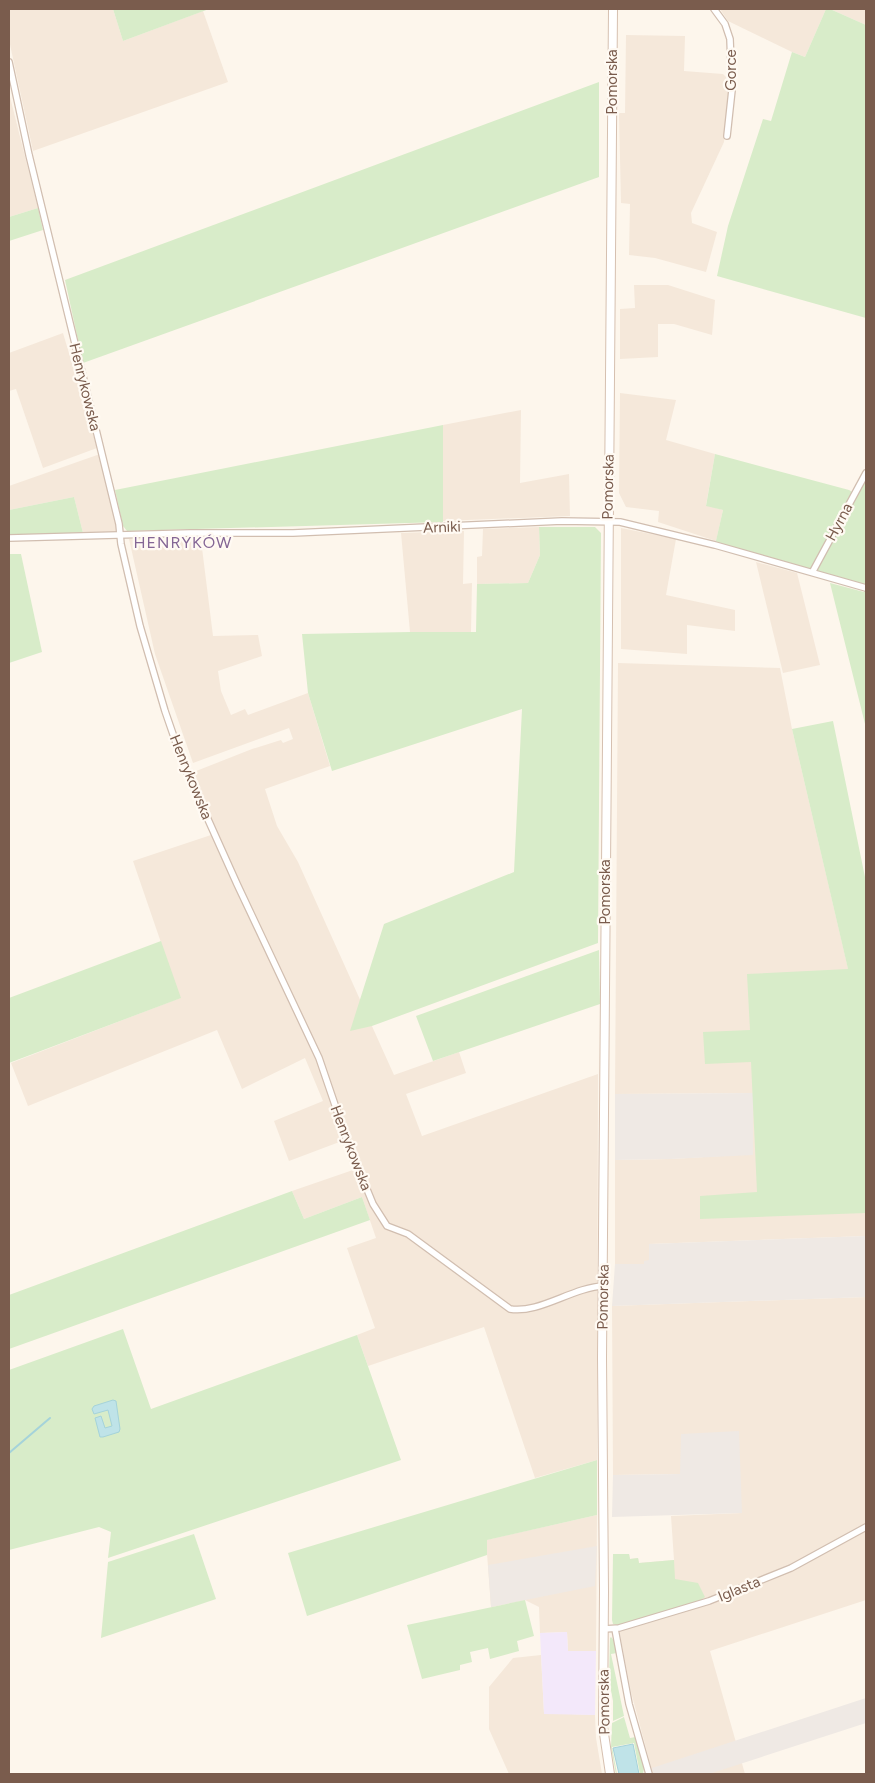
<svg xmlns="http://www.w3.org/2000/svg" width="875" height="1783" viewBox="0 0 875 1783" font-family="Figtree,sans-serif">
  <rect width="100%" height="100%" fill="#fdf6ec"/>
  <g fill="#f5e8da">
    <path d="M9,9H113L123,41L203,11L228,82L33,151L9,40Z"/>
    <path d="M720,9H826L805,57L792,52L728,21Z"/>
    <path d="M830,9H866V25Z"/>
    <path d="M626,35L685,36L684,71L723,74L730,81L724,142L691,213L692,223L717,232L706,272L655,258L629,255L630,204L621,203L619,113H625Z"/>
    <path d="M9,93L38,208L9,217Z"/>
    <path d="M634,285H668L715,300L712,335L674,324H658V357L620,359V309L635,308Z"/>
    <path d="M63,333L97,448L43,468L16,389L9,391V353Z"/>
    <path d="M620,393L676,400L666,440L715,454L706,505L723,510L716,541L658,522L659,511L626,507L619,493Z"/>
    <path d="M521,410L520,483L569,474L570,516L443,521V425Z"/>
    <path d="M100,454L118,533H83L74,497L9,510V486Z"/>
    <path d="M539,527L540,555L528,583L477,584V557L482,556L483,529Z"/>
    <path d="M621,528L676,539L666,595L735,610V631L687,625V654L621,649Z"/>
    <path d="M464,531L463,584L472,583L471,632H410L401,533Z"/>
    <path d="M129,539L201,540L213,636L258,635L262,656L218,671L221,691L231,715L245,709L248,715L308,693L330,766L265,789L277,826L298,862L394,1075L459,1052L466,1073L406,1094L422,1136L598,1074L597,1460L535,1478L484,1327L368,1366L357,1335L375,1328L347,1248L376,1238L362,1197L304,1219L292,1191L353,1170L342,1141L289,1161L274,1121L323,1101L305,1058L242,1089L217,1030L28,1106L11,1063L180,998L133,861L211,835L186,775L252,749L281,740L283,743L293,739L289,728L193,763L155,654Z"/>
    <path d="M756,562L797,573L820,665L783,673Z"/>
    <path d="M618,663L780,668L792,729L861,1024L866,1085V1236L649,1244V1261L644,1264H615V1160L671,1159L753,1154L752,1093L615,1094Z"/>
    <path d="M866,1297V1600L710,1651L745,1774H653L631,1692L620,1634L615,1595L629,1554L630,1559L638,1558L639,1563L674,1560L671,1516L742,1513L681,1474L613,1475L612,1306Z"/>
    <path d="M597,1515L596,1651H568L567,1632L540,1633L539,1607L525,1600L491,1607L486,1540Z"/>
    <path d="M541,1655L544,1713L595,1715L596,1738L602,1774H509L489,1729V1687L513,1658Z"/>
  </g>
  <g fill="#efe9e4">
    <path d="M753,1093V1155L671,1159L615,1160V1094Z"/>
    <path d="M866,1236V1297L612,1306L615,1264H644V1261L649,1260V1244Z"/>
    <path d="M739,1431L742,1513L612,1517L613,1475L680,1474L681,1434Z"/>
    <path d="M597,1546L595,1586L491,1607L488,1565Z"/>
    <path d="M866,1698V1723L709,1774H654L652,1768Z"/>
  </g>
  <path fill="#f3e8fa" d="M567,1632L568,1651H596L595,1715L544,1714L540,1633Z"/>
  <g fill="#d8ecc9">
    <path d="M113,9H209L123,41Z"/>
    <path d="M826,9H830L866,25V318L717,276L728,226L763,119L771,121L792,52L805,57Z"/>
    <path d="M599,82V177L83,363L65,280Z"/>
    <path d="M38,208L43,230L9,241V217Z"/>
    <path d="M443,425V522L127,531L123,526L115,490Z"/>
    <path d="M715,454L849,490L854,493L866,473V728L830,583L864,592L863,587L715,545L723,510L706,506Z"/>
    <path d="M74,497L83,533L9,536V510Z"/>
    <path d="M539,527H595L601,533L598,943L372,1026L350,1031L384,924L514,872L522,709L332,771L308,693L302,634L410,632H476L477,584L528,583L540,555Z"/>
    <path d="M9,554H21L42,652L9,663Z"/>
    <path d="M833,721L866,882V1213L700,1219V1196L757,1192L751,1062L705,1064L703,1032L750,1030L747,974L848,969L792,729Z"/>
    <path d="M161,941L181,998L9,1063V998Z"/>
    <path d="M599,950L600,1004L433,1061L416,1016Z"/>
    <path d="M292,1191L304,1219L362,1197L370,1220L9,1349V1295Z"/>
    <path d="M123,1329L151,1409L357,1335L401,1460L108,1558L111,1532L99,1527L9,1550V1370Z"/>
    <path d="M597,1460V1515L487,1540V1555L307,1616L288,1553Z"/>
    <path d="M194,1534L216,1599L101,1638L108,1562Z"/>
    <path d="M613,1554H629L630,1559L638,1558L639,1563L674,1560L675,1579L698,1583L705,1597L699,1601L618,1625L613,1624L612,1620Z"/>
    <path d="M525,1600L534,1636L517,1641L519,1651L490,1659L488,1648L470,1652L472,1662L460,1665V1670L422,1679L407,1625Z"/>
    <path d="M611,1637L615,1642L617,1653L611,1654L624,1716L613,1721V1701L609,1680L610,1638Z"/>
    <path d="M624,1717L630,1738L636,1737L644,1768L643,1774H640L634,1743L612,1747L617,1774H616L611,1747L612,1723Z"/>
  </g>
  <g fill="#bfe3e8" stroke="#a5d3da">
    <path d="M113,1400L116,1401L120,1429L119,1432L103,1437H100L95,1418L101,1416L105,1428L112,1426L108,1410L94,1414L92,1409L94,1406Z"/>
    <path d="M633,1744L639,1774H619L613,1748Z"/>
  </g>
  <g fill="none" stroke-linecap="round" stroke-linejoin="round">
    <path stroke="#a5d3da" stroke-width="2" d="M9,1453L50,1418"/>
    <g stroke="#d1beb0" stroke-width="8">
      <g id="street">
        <path d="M714,9L725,24L730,39L732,90L727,136"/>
        <path d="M9,62L29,155L119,524L121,544L140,626L165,711L184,766L237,884L319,1058L348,1143L373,1204L387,1226L408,1234L510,1309C539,1314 573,1287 604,1286"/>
        <path d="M9,538L190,533H293L562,521L620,522L715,545L866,588"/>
        <path d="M813,571L866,473"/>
        <path d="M604,1629L619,1628L709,1601L791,1568L866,1527"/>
        <path d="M615,1629L629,1704L649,1774"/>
      </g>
    </g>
    <g stroke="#d6c0b0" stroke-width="10">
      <path id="secondary" d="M610,1774L603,1727L604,1591L602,1358L613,9"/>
    </g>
    <use href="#street" stroke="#fff" stroke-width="5.5"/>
    <use href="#secondary" stroke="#fff" stroke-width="8"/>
  </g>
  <g text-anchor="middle" stroke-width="4.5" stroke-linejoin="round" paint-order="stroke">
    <g font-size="15" fill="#7a5c4d" stroke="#fffaf3">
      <text transform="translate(731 70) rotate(-90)" y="5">Gorce</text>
      <text transform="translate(612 82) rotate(-90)" y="5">Pomorska</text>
      <text transform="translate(85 387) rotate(76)" y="5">Henrykowska</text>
      <text transform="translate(608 487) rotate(-89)" y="5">Pomorska</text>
      <text transform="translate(839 522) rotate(-62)" y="5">Hyrna</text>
      <text transform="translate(442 527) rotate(-2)" y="5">Arniki</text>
      <text transform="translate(191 777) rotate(68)" y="5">Henrykowska</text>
      <text transform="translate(605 892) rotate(-90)" y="5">Pomorska</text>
      <text transform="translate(351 1148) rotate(69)" y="5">Henrykowska</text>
      <text transform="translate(603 1297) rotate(-89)" y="5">Pomorska</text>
      <text transform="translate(739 1589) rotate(-22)" y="5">Iglasta</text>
      <text transform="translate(604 1702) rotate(-91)" y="5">Pomorska</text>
    </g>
    <g font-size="16" letter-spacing="1" fill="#846695" stroke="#fffaf3">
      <text x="183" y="548">HENRYKÓW</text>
    </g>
  </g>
  <rect width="875" height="1783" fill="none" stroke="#7a5c4d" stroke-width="20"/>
</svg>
